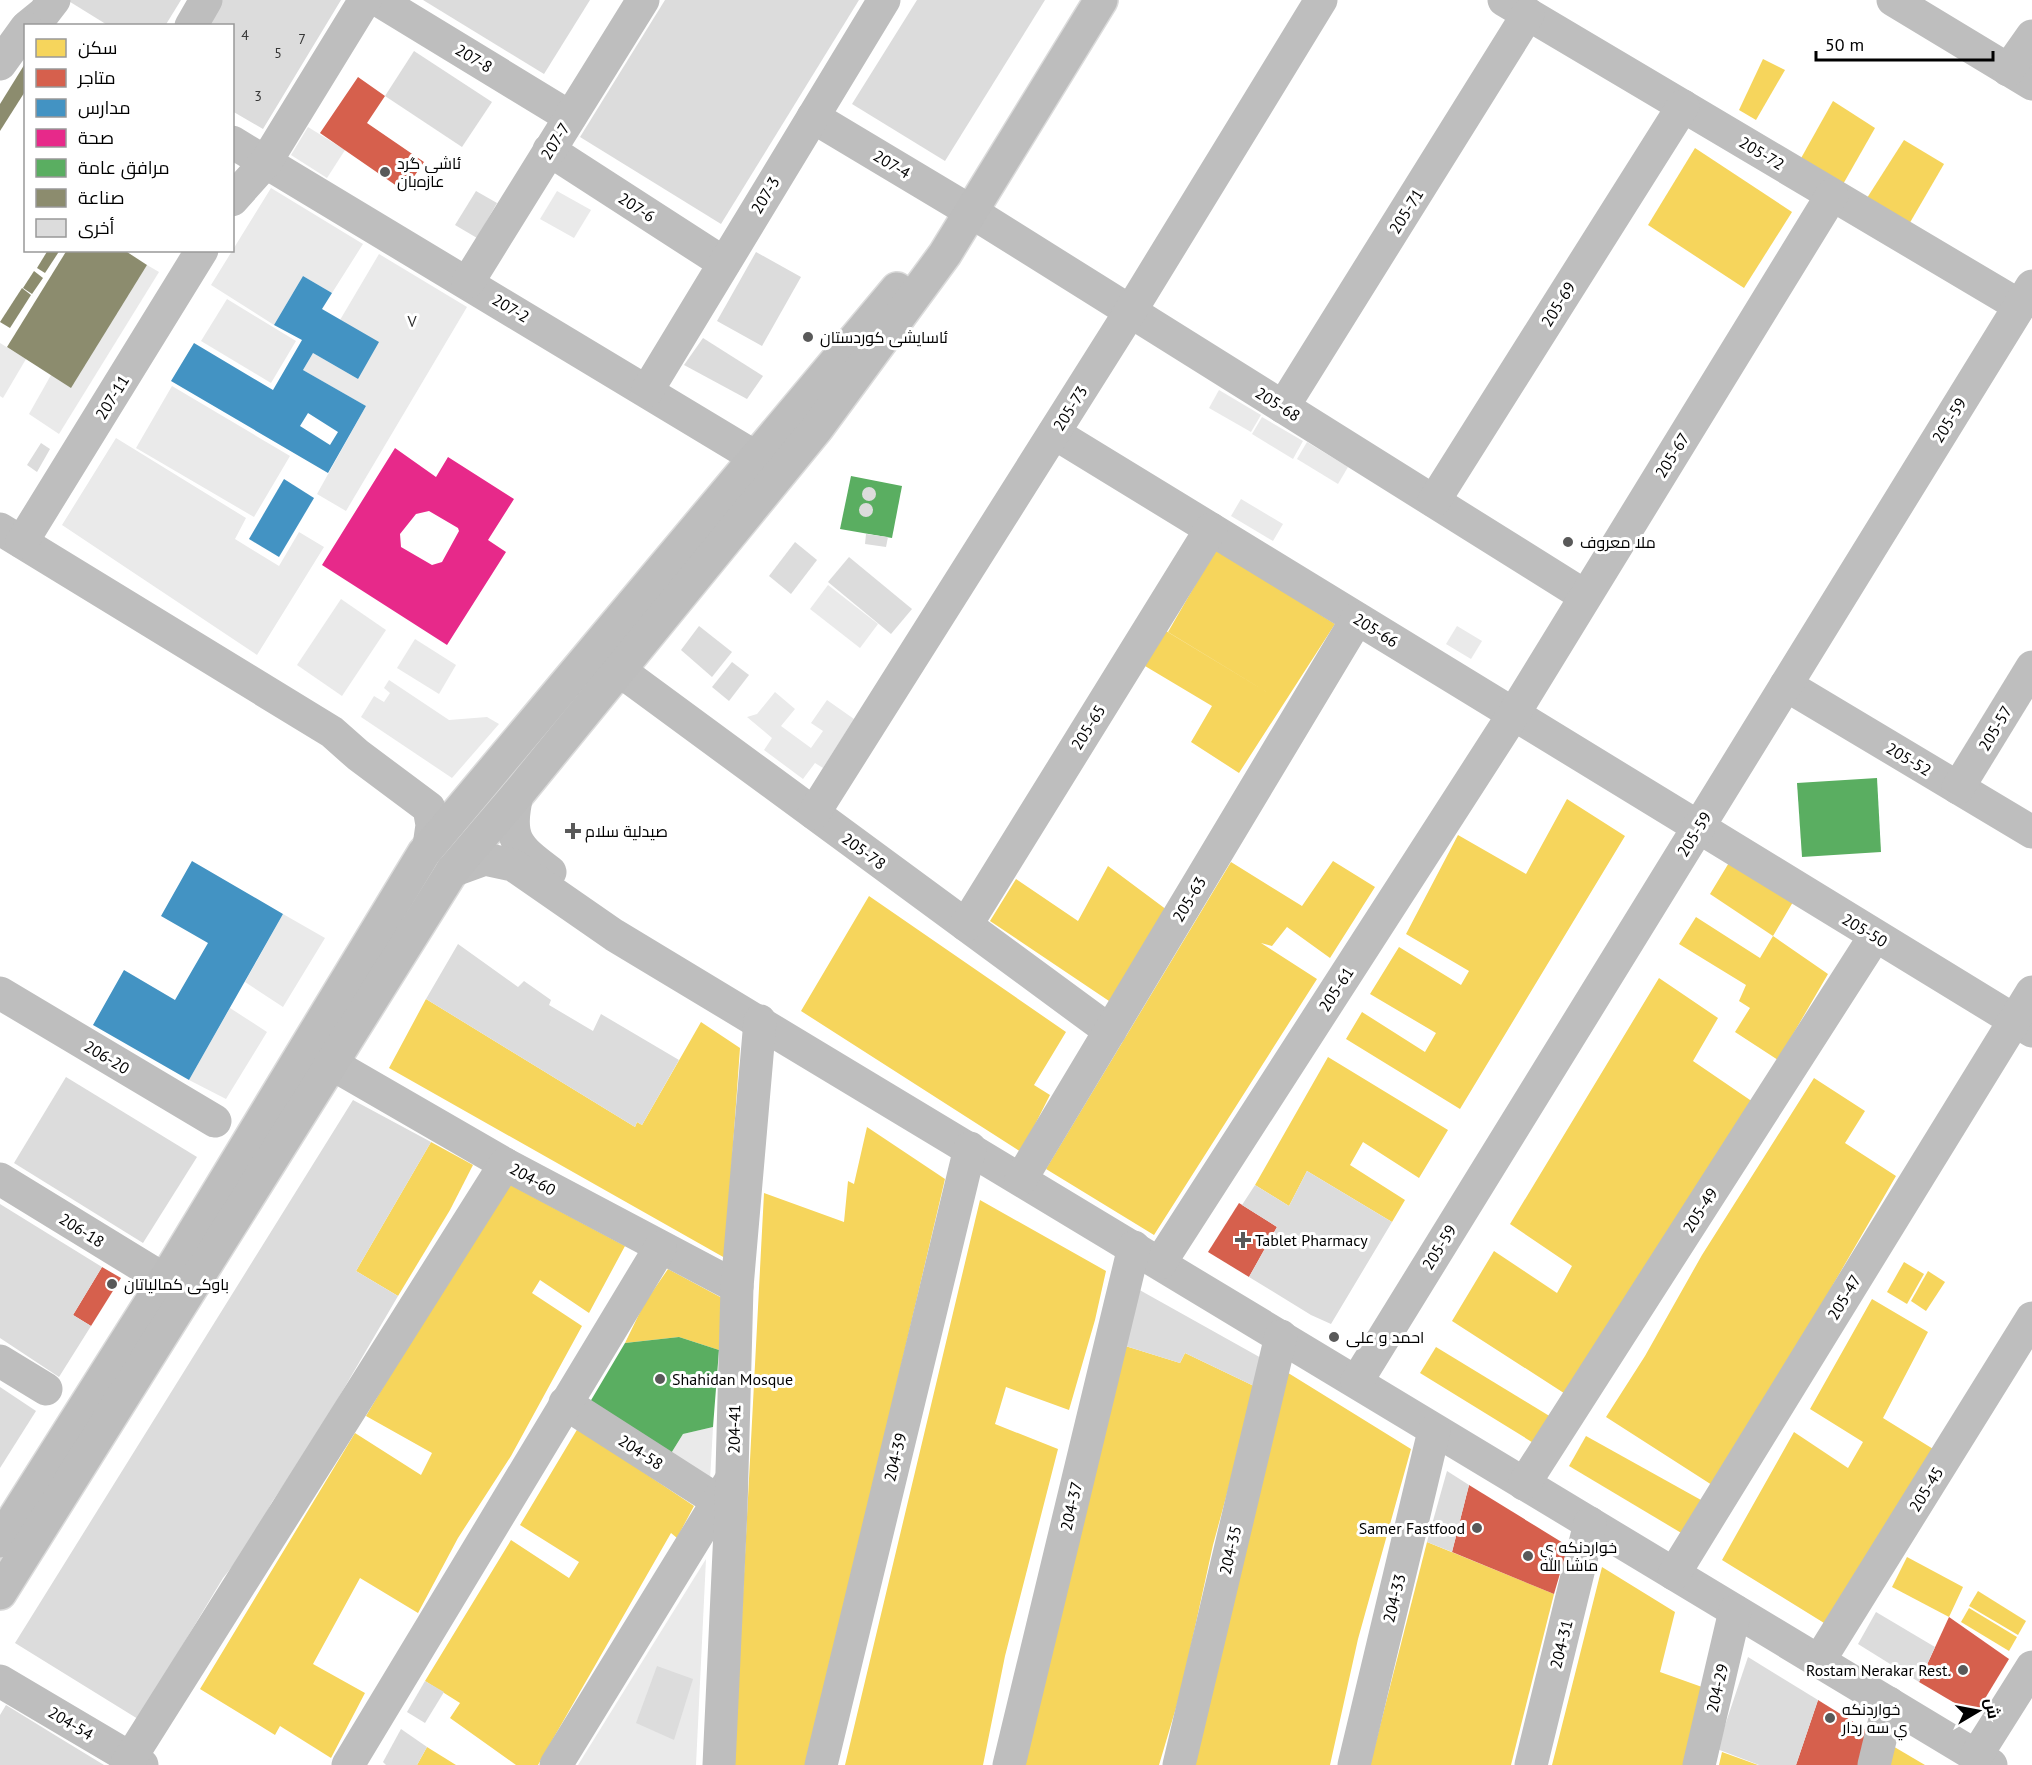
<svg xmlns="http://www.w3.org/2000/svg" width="2032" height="1765" viewBox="0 0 2032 1765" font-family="'PT Sans',Cairo,sans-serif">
  <rect width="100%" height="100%" fill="#fff"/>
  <g fill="#eaeaea">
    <path d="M308,127L345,150L327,178L291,155Z"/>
    <path d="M271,188L363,244L332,293L303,276L274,325L211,285Z"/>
    <path d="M557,191L591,210L574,238L540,219Z"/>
    <path d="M379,254L467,307L346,511L317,494L366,406L303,370L313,353L358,379L340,320Z"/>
    <path d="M147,265L159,272L59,434L29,414L51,375Z"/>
    <path d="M227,299L296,341L271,383L201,341Z"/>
    <path d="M0,343L26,359L3,398L0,396Z"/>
    <path d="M172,386L290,456L254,517L136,448Z"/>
    <path d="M1219,390L1261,415L1251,432L1209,408Z"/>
    <path d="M1262,417L1303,441L1293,459L1252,434Z"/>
    <path d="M116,438L246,518L235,539L279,566L299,532L324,547L257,655L62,525Z"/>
    <path d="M1307,442L1348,467L1338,484L1297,459Z"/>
    <path d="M1241,499L1283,524L1273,541L1231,516Z"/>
    <path d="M828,585L878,624L860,648L810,609Z"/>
    <path d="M341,599L386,630L342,696L297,665Z"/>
    <path d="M1457,626L1482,641L1471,659L1446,644Z"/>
    <path d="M415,639L456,665L439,694L397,668Z"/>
    <path d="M389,680L449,720L487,717L499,724L452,778L361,717L374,696L384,702L390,693L384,688Z"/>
    <path d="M775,692L795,709L781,726L811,748L823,731L811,723L827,700L854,719L823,768L815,763L803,779L764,750L772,738L747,717L757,714Z"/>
    <path d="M283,914L325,938L283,1007L245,982Z"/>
    <path d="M230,1008L267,1032L226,1099L189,1080Z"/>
    <path d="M713,1427L710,1480L670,1455L683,1434Z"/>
    <path d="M706,1559L696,1765H578Z"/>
  </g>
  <g fill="#f6d55c">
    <path d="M1763,59L1785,70L1756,120L1739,110Z"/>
    <path d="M1833,101L1875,128L1842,186L1800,160Z"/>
    <path d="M1904,140L1944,164L1908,226L1867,198Z"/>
    <path d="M1695,148L1792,212L1744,288L1648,225Z"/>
    <path d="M1216,549L1335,624L1239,773L1191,742L1212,706L1145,666L1166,631L1278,699L1168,632Z"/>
    <path d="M1567,799L1625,836L1460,1109L1346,1039L1362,1012L1425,1052L1436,1033L1370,994L1399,947L1461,985L1469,971L1406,934L1458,835L1526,874Z"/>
    <path d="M1333,861L1375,887L1330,958L1287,927L1272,946L1261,943L1317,979L1154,1235L1046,1169L1231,862L1302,906Z"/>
    <path d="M1730,861L1793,902L1773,936L1828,974L1778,1060L1735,1032L1750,1008L1739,1001L1746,985L1679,944L1696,917L1760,958L1773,936L1710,894Z"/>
    <path d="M1108,866L1167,910L1112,1003L990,921L1016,879L1078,921Z"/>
    <path d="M869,896L1066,1032L1034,1085L1050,1095L1021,1152L801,1011Z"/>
    <path d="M1659,978L1718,1018L1693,1061L1753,1102L1570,1397L1452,1321L1494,1251L1557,1293L1572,1266L1510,1224Z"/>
    <path d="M426,999L635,1127L637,1122L642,1125L701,1022L740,1048L725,1258L389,1068Z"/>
    <path d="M1328,1057L1448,1130L1419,1178L1363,1142L1350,1165L1405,1200L1392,1222L1307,1171L1289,1206L1255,1185Z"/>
    <path d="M1814,1078L1865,1111L1845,1143L1896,1176L1805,1333L1712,1485L1606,1417L1645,1356L1702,1255Z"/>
    <path d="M867,1127L945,1179L807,1765H734L764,1193L844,1222L848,1181L854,1184Z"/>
    <path d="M431,1142L473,1165L450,1210L398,1296L356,1271Z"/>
    <path d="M505,1182L625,1246L589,1313L540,1280L532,1293L582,1326L511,1456L458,1538L418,1613L360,1578L313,1664L365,1693L331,1758L280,1726L275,1735L200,1689L355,1433L421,1475L432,1453L366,1416Z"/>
    <path d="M980,1200L1106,1271L1095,1320L1069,1410L1006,1387L995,1424L1058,1449L1005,1656L983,1765H845Z"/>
    <path d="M1904,1262L1924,1274L1907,1304L1887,1292Z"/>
    <path d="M668,1269L722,1298L719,1350L679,1337L625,1343L644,1304Z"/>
    <path d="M1928,1271L1945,1282L1926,1311L1911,1301Z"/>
    <path d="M1872,1299L1928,1332L1883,1418L1938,1452L1837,1631L1722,1560L1794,1432L1848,1468L1863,1442L1810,1409Z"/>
    <path d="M1119,1344L1180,1363L1185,1353L1256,1387L1213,1545L1181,1691L1159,1765H1019Z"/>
    <path d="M1436,1347L1556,1420L1540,1447L1420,1373Z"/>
    <path d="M1285,1371L1411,1449L1358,1639L1330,1765H1186Z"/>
    <path d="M581,1423L634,1466L694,1506L677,1538L671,1533L538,1765H516L450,1718L460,1703L425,1681L511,1540L569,1578L579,1562L520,1525Z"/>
    <path d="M1586,1436L1701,1500L1683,1534L1569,1466Z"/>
    <path d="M1427,1542L1554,1594L1511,1765H1370Z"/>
    <path d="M1907,1557L1963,1587L1949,1617L1892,1587Z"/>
    <path d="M1602,1567L1675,1612L1660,1672L1702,1687L1684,1765H1552Z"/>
    <path d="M1978,1591L2026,1621L2018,1635L1969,1606Z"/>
    <path d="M1969,1608L2017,1637L2009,1651L1961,1622Z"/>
    <path d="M1891,1745L1925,1765H1887Z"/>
    <path d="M427,1747L456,1765H417Z"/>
    <path d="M1722,1752L1758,1765H1719Z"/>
  </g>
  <g fill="#d6604d">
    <path d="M358,77L385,96L367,123L424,162L404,191L320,133Z"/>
    <path d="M1239,1203L1277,1227L1249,1277L1208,1252Z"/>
    <path d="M102,1267L121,1278L91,1326L73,1315Z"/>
    <path d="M1469,1485L1568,1546L1554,1594L1452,1552Z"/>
    <path d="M1949,1617L2009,1659L1975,1715L1919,1682Z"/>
    <path d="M1818,1700L1876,1736L1866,1765H1796Z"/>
  </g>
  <g fill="#4393c3" fill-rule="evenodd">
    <path d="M303,276L332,293L322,309L379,342L358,379L313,353L303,370L366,406L328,473L171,381L194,343L273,390L302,340L274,325ZM308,413L338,432L330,445L300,426Z"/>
    <path d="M284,479L314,498L279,557L249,539Z"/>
    <path d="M192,861L283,914L189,1080L93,1025L124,970L175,1000L208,943L161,916Z"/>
  </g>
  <path fill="#e7298a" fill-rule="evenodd" d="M395,448L436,477L448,457L514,499L488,540L506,552L447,645L322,565ZM429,511L458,528L459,531L442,562L432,565L401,547L400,534L416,514Z"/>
  <g fill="#5aae61">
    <path d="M851,476L902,486L892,538L840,529Z"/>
    <path d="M1877,778L1881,852L1802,857L1797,783Z"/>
    <path d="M679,1337L719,1350L713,1427L683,1434L670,1455L587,1407L625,1343Z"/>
  </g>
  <g fill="#8c8c6e">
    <path d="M26,62V90L0,131V104Z"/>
    <path d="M48,250H60L45,273L37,268Z"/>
    <path d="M67,250H124L147,265L71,388L7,347Z"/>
    <path d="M34,271L43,278L32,294L23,288Z"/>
    <path d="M22,288L31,295L10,328L0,322Z"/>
  </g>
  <g fill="#dcdcdc">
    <path d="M67,0H181L165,26H109Z"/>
    <path d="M214,0H341L263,129L232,111V26H198Z"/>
    <path d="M423,0H590L544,74Z"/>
    <path d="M665,0H859L721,224L580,137Z"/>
    <path d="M917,0H1045L945,161L852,104Z"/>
    <path d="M414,51L492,102L462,147L385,96Z"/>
    <path d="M476,191L497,203L477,238L455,225Z"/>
    <path d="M756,252L801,277L762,346L717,321Z"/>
    <path d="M703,338L763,376L747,399L684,365Z"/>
    <path d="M41,443L50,449L37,472L27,465Z"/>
    <circle cx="869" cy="494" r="7"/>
    <circle cx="866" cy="510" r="7"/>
    <path d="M866,534L888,537L886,547L865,544Z"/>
    <path d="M795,542L817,560L791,594L769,576Z"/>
    <path d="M849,557L912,609L891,634L828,582Z"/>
    <path d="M699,626L732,652L712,677L681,650Z"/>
    <path d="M732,662L749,675L729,701L712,687Z"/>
    <path d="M458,944L518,987L524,981L551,1000L549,1005L593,1031L601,1014L679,1060L642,1125L637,1122L635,1127L426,999Z"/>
    <path d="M66,1077L197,1157L143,1243L14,1163Z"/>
    <path d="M353,1100L431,1142L356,1271L398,1296L312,1443L272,1502L247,1548L223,1578L138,1719L15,1643Z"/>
    <path d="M1307,1171L1392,1222L1331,1324L1311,1315L1249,1277L1277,1227L1242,1205L1255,1185L1289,1206Z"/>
    <path d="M0,1204L102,1267L73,1315L91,1326L59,1377L0,1338Z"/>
    <path d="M1136,1288L1263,1359L1256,1387L1185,1353L1180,1363L1119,1344Z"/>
    <path d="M0,1387L36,1411L0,1468Z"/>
    <path d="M1447,1471L1469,1485L1452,1552L1427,1542Z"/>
    <path d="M1876,1612L1935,1647L1919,1682L1858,1644Z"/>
    <path d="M1748,1657L1818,1700L1796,1765H1759L1717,1749Z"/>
    <path d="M657,1666L693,1679L674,1740L636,1723Z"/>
    <path d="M425,1681L444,1692L425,1723L407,1712Z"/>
    <path d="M6,1705L58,1737L104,1765H0V1715Z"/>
    <path d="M401,1729L427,1747L417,1765H386L383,1762Z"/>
  </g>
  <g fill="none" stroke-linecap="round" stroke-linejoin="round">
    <g stroke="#dbdbdb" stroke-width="36">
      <g id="major">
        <path d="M0,1541L165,1280L424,853L897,289"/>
        <path d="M0,1593L452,871L517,795L817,428L945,254L1101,0"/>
      </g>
    </g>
    <g stroke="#bebebe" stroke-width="33">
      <path d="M378,0L570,117"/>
      <path d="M1504,0L2020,306"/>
      <path d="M1893,0L2032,84"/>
      <path d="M28,26L44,13L54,0"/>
      <path d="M191,26L206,0"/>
      <path d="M0,64L26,28"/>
      <path d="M2008,70L2032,36"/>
      <path d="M813,117L970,211L1585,596"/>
      <path d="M232,142L755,457"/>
      <path d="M549,150L724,263"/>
      <path d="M232,200L265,163L365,0"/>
      <path d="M468,282L643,0"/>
      <path d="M647,391L884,0"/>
      <path d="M1283,407L1528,14"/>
      <path d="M1054,433L2032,1031"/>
      <path d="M1434,501L1683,106"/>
      <path d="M0,529L332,732L358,755L429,808L432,825L429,846"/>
      <path d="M22,542L202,250"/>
      <path d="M619,670L1110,1031"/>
      <path d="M1786,685L2032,832"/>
      <path d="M1958,788L2032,667"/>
      <path d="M517,795C507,838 516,847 550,872"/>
      <path d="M814,813L1130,312L1321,0"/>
      <path d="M452,871L485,859L513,865L614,935L1991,1765"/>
      <path d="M966,925L1211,529"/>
      <path d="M0,993L215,1121"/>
      <path d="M332,1064L505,1164L737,1287"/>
      <path d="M0,1179L165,1280"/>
      <path d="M1021,1179L1357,619"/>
      <path d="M1160,1263L1513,715L1832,195"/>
      <path d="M0,1361L46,1389"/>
      <path d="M1357,1381L2032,286"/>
      <path d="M565,1403L718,1501"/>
      <path d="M1524,1484L1875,936"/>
      <path d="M1674,1574L2032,992"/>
      <path d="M1819,1661L2032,1318"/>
      <path d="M0,1681L142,1765"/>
      <path d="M1976,1756L2032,1667"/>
      <path d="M126,1765L505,1164"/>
      <path d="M348,1765L660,1248"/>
      <path d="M556,1765L731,1480"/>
      <path d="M719,1765L731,1509L737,1287L760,1021"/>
      <path d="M821,1765L970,1148"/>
      <path d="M1009,1765L1134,1247"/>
      <path d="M1179,1765L1281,1336"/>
      <path d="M1354,1765L1434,1431"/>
      <path d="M1531,1765L1590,1523"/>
      <path d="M1699,1765L1735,1611"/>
      <path d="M1874,1765L1889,1703"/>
    </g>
    <use href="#major" stroke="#bdbdbd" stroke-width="33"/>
  </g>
  <g fill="#595959" stroke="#fff" stroke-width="2">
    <circle cx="385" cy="172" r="6"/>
    <circle cx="808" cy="337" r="6"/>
    <circle cx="1568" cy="542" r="6"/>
    <path d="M570 822h6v6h6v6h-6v6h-6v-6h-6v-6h6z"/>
    <path d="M1240 1231h6v6h6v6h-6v6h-6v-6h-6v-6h6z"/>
    <circle cx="112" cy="1284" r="6"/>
    <circle cx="1334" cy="1337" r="6"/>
    <circle cx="660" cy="1379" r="6"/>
    <circle cx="1477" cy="1528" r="6"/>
    <circle cx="1528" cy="1556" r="6"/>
    <circle cx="1963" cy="1670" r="6"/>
    <circle cx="1830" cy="1718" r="6"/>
  </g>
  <g text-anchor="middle" stroke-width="6" stroke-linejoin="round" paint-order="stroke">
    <g font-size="14" fill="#373737">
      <text x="245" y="40">4</text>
      <text x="302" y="44">7</text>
      <text x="278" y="58">5</text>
      <text x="258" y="101">3</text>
    </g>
    <g font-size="16" fill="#000" stroke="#fff">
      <text transform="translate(474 58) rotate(31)" y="6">207-8</text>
      <text transform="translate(555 141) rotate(-58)" y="6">207-7</text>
      <text transform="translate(1762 153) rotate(31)" y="6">205-72</text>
      <text transform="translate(892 164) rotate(31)" y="6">207-4</text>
      <text transform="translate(765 195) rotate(-59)" y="6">207-3</text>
      <text transform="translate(637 207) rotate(33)" y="6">207-6</text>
      <text transform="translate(1406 211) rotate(-58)" y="6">205-71</text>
      <text transform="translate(1558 304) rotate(-58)" y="6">205-69</text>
      <text transform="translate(511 308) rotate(31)" y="6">207-2</text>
      <text transform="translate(112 397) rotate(-58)" y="6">207-11</text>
      <text transform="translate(1278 404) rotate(32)" y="6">205-68</text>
      <text transform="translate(1070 408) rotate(-58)" y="6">205-73</text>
      <text transform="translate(1949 420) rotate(-58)" y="6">205-59</text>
      <text transform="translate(1672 455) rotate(-58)" y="6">205-67</text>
      <text transform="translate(1376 630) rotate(32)" y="6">205-66</text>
      <text transform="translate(1088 727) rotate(-58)" y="6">205-65</text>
      <text transform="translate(1995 728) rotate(-59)" y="6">205-57</text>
      <text transform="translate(1909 759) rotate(31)" y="6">205-52</text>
      <text transform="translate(1694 834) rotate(-58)" y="6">205-59</text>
      <text transform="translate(864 851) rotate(36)" y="6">205-78</text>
      <text transform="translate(1189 899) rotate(-59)" y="6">205-63</text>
      <text transform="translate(1865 930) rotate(31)" y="6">205-50</text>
      <text transform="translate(1336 989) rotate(-57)" y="6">205-61</text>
      <text transform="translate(107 1057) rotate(31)" y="6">206-20</text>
      <text transform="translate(533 1179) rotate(29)" y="6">204-60</text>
      <text transform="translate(1700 1210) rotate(-57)" y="6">205-49</text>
      <text transform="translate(82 1230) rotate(32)" y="6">206-18</text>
      <text transform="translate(1439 1247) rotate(-58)" y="6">205-59</text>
      <text transform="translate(1844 1297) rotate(-59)" y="6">205-47</text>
      <text transform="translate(734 1429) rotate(-89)" y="6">204-41</text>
      <text transform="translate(641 1452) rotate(33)" y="6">204-58</text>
      <text transform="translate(895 1457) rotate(-76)" y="6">204-39</text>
      <text transform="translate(1926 1489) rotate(-58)" y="6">205-45</text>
      <text transform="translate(1071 1506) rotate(-77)" y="6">204-37</text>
      <text transform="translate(1230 1550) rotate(-77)" y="6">204-35</text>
      <text transform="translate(1394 1598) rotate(-76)" y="6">204-33</text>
      <text transform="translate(1561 1644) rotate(-76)" y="6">204-31</text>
      <text transform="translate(1717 1688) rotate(-77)" y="6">204-29</text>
      <text transform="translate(71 1723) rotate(31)" y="6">204-54</text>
    </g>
    <g font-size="16" fill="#000" stroke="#fff" text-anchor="start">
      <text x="397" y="169">ئاشی گرد<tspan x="397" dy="18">عازه‌بان</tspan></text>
      <text x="820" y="343">ئاسایشی كوردستان</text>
      <text x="1580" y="548">ملا معروف</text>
      <text x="585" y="837">صیدلیة سلام</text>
      <text x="1255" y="1246">Tablet Pharmacy</text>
      <text x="124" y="1290">باوکی کمالیاتان</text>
      <text x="1346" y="1343">احمد و علی</text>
      <text x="672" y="1385">Shahidan Mosque</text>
      <text x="1465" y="1534" text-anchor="end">Samer Fastfood</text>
      <text x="1540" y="1553">خواردنكه ي<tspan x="1540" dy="18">ماشا الله</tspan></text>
      <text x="1951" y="1676" text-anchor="end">Rostam Nerakar Rest.</text>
      <text x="1842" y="1715">خواردنكه<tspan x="1842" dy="18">ي سه ردار</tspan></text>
    </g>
    <g font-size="16" fill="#2f2f2f" stroke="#fff">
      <text x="412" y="327">V</text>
    </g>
  </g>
  <rect x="24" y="24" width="210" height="228" fill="#ffffff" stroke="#999999" stroke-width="1.5"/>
  <rect x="36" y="39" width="30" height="18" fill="#f6d55c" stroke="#999999" stroke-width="1.5"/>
  <text x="78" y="54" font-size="18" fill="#000000">سكن</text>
  <rect x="36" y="69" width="30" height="18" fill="#d6604d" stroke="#999999" stroke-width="1.5"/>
  <text x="78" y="84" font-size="18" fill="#000000">متاجر</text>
  <rect x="36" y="99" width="30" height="18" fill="#4393c3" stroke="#999999" stroke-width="1.5"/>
  <text x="78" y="114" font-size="18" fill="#000000">مدارس</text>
  <rect x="36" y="129" width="30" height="18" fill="#e7298a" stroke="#999999" stroke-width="1.5"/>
  <text x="78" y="144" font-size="18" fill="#000000">صحة</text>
  <rect x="36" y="159" width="30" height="18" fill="#5aae61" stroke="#999999" stroke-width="1.5"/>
  <text x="78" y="174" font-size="18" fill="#000000">مرافق عامة</text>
  <rect x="36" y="189" width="30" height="18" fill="#8c8c6e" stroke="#999999" stroke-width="1.5"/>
  <text x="78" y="204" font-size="18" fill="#000000">صناعة</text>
  <rect x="36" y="219" width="30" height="18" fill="#dcdcdc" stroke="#999999" stroke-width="1.5"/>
  <text x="78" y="234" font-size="18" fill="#000000">أخرى</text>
  <g transform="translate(1978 1711) rotate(80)" stroke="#ffffff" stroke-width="4.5" paint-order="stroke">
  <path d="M0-4.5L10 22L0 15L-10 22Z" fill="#000000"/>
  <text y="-9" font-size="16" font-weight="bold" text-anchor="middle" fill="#000000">ش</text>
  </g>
  <path d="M1816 51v9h177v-9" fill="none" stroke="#000000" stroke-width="3"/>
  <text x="1825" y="51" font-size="18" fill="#000000" stroke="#ffffff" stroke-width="4.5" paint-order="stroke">50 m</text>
</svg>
